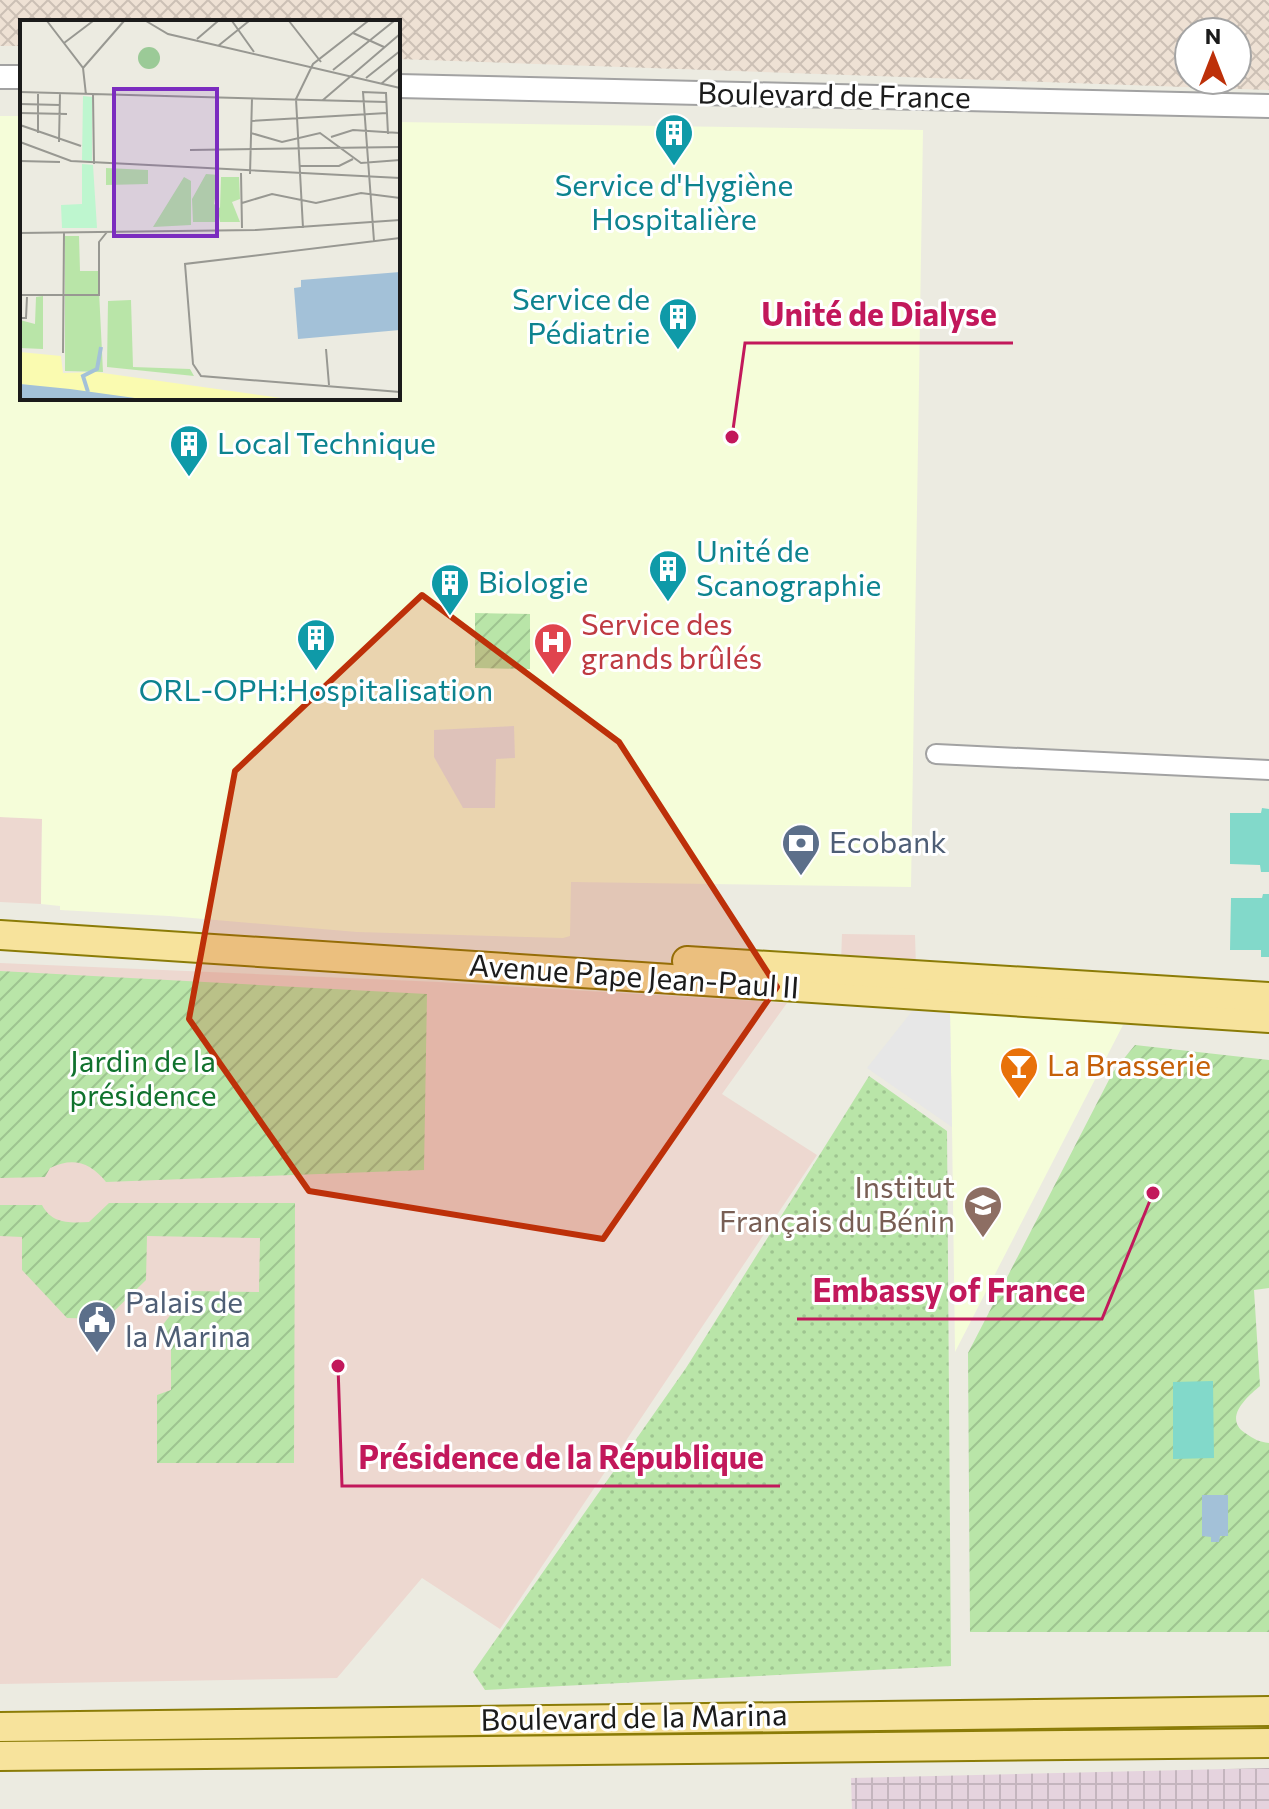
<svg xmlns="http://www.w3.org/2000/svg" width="1269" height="1809" viewBox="0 0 1269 1809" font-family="Commissioner,sans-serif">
  <defs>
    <pattern id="industrial-grid" width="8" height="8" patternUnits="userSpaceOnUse" patternTransform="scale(2)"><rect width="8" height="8" fill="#e5d3de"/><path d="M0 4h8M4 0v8" fill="none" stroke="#c4b5be"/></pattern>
    <pattern id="military-cross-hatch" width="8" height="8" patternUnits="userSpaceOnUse" patternTransform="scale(2)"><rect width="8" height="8" fill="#eee1d4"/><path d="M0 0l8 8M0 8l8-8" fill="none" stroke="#ccc0b5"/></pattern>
    <pattern id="grass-dots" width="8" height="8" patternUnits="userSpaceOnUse" patternTransform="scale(2)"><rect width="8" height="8" fill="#b9e5a8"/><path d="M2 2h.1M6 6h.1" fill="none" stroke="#9ec490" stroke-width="1.8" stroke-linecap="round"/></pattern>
    <pattern id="garden-furrows" width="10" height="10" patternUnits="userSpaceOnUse" patternTransform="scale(2)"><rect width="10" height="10" fill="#b9e5a8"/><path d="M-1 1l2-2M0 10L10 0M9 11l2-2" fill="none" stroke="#9ec490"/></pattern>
  </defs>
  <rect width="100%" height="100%" fill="#ecebe1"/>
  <g fill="#edd8d0">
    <path d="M0,817L42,818L41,904L0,902Z"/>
    <path d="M842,934L915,935L916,968L841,963Z"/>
    <path d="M0,963L439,982L787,1003L722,1094L817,1155L500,1629L422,1578L337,1678L0,1684Z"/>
  </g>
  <path fill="url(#industrial-grid)" d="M1269,1768V1809H852L851,1778Z"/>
  <g fill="#f5fdd9">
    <path d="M0,116H22V398H398V122L923,130L911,887L571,882L570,936L563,938L357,932L169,916L60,910V906L41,904L42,819L0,817Z"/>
    <path d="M950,1013L1123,1025L955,1352L952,1127Z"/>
  </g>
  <path fill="url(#military-cross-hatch)" fill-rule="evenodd" d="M0,0H1269V90L398,59V22H22V46H0ZM1189,32H1237V80H1189Z"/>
  <path fill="url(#grass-dots)" d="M869,1076L947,1131L951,1666L485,1690L473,1672L686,1368Z"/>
  <g fill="url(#garden-furrows)">
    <path d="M475,613L530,614V669L475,668Z"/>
    <path d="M0,971L427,994L424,1170L106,1182C90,1162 73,1157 50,1168L45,1177L0,1178Z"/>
    <path d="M1135,1045L1269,1060V1288L1254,1290L1260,1386C1247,1397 1223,1418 1245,1433C1254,1439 1259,1442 1269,1443V1632H970L968,1353L1113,1072Z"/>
    <path d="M109,1203H295L294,1463H157V1395L171,1390V1336L155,1335L189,1291L259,1292L260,1238L147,1236L146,1280L106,1319L67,1318L22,1270V1237L0,1236V1205H42C52,1224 69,1223 89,1222Z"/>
  </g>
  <g fill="#82d9ca">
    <path d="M1262,808L1269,809V872H1261L1260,865L1230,864V813H1261Z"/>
    <path d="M1263,894H1269V957H1261V950H1230L1231,898H1262Z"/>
    <path d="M1213,1381L1214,1458L1173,1459V1382Z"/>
  </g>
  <g fill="#e7e7e7">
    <path d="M514,726L515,758L496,759L495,808H463L434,757V730Z"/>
    <path d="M913,1010L950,1013L952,1127L867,1068Z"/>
  </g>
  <path fill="#a3c1d8" d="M1202,1495H1228V1536H1220L1219,1542H1211V1537L1202,1536Z"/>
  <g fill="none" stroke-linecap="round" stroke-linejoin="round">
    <g stroke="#a2a2a2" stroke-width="22">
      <path id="minor" d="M936,754L1269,770"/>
    </g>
    <g stroke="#a2a2a2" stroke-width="26">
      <g id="tertiary">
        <path d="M0,77H22"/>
        <path d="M398,86L1269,106"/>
      </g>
    </g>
    <g stroke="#8b7c07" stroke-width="32">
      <g id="primary">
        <path d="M0,935L1269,1018"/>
        <path d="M687,961L1269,997"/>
        <path d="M0,1727L1269,1711"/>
        <path d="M0,1756L1269,1743"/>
      </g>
    </g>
    <use href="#minor" stroke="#fff" stroke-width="18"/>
    <use href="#tertiary" stroke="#fff" stroke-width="22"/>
    <use href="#primary" stroke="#f7e39c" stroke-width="28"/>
  </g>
  <path fill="#bd3009" fill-opacity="0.2" stroke="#bd3009" stroke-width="6" stroke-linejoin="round" d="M422,595L619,742L777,987L603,1239L309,1191L189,1019L235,771Z"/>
  <defs>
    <g id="building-pin" transform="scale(2)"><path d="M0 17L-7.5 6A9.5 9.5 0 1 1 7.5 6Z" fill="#0f9aa8" stroke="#fff"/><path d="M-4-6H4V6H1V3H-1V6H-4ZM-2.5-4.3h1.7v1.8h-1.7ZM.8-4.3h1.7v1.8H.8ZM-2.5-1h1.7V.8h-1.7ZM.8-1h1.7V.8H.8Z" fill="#fff"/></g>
    <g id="hospital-pin" transform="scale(2)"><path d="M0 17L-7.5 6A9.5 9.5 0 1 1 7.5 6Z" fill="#e0444e" stroke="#fff"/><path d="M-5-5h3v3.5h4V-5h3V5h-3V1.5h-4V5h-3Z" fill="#fff"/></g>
    <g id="bank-pin" transform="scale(2)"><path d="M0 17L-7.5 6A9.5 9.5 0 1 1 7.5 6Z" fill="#5c6f8a" stroke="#fff"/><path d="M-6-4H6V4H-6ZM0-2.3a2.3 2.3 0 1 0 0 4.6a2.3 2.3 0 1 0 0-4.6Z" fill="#fff"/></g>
    <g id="bar-pin" transform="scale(2)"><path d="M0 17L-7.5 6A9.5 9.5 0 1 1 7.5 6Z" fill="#e8710a" stroke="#fff"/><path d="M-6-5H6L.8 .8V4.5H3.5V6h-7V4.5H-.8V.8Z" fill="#fff"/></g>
    <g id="school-pin" transform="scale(2)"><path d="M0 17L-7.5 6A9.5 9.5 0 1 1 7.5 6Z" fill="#8d6e63" stroke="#fff"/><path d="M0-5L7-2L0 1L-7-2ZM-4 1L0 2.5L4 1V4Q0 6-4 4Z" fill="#fff"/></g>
    <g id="civic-pin" transform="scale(2)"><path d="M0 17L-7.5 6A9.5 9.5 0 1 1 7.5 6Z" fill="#5c6f8a" stroke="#fff"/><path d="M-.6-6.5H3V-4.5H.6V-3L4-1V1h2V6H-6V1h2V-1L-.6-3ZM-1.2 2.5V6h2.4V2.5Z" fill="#fff"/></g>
  </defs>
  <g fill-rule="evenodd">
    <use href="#building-pin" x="674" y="133"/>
    <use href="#building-pin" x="678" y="317"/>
    <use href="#building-pin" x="189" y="444"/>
    <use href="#building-pin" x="668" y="569"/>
    <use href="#building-pin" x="450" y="583"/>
    <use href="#building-pin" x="316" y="638"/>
    <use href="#hospital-pin" x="553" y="642"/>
    <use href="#bank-pin" x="801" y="843"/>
    <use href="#bar-pin" x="1019" y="1066"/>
    <use href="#school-pin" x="983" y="1205"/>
    <use href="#civic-pin" x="97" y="1320"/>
  </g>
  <g text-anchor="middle" stroke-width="6" stroke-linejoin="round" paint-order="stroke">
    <g font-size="30" fill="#1b1b1b" stroke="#fff">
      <text transform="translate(834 96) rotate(1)" y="10">Boulevard de France</text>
      <text transform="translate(634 977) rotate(4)" y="10">Avenue Pape Jean-Paul II</text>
      <text transform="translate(634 1718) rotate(-1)" y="10">Boulevard de la Marina</text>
    </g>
    <g font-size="30" fill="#0d838f" stroke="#fff" text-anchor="start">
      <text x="674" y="196" text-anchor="middle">Service d'Hygiène<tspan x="674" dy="34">Hospitalière</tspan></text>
      <text x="650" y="310" text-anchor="end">Service de<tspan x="650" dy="34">Pédiatrie</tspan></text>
      <text x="217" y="454">Local Technique</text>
      <text x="696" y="562">Unité de<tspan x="696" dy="34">Scanographie</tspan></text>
      <text x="478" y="593">Biologie</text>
      <text x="316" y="701" text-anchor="middle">ORL-OPH:Hospitalisation</text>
    </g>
    <g font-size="30" fill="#be3a42" stroke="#fff" text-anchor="start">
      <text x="581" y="635">Service des<tspan x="581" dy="34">grands brûlés</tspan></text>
    </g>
    <g font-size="30" fill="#4e5e75" stroke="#fff" text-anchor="start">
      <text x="829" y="853">Ecobank</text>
      <text x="125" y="1313">Palais de<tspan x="125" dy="34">la Marina</tspan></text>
    </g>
    <g font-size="30" fill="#10722d" stroke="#fff">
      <text x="143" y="1072">Jardin de la<tspan x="143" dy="34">présidence</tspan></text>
    </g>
    <g font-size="30" fill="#c56008" stroke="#fff" text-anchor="start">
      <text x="1047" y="1076">La Brasserie</text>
    </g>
    <g font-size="30" fill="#785e54" stroke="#fff" text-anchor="end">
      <text x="955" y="1198">Institut<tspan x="955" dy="34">Français du Bénin</tspan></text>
    </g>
  </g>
  <g transform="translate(20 20)">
    <rect width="380" height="380" fill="#ecebe1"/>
    <path d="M164,157L171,161V205L133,207ZM45,216H59L60,251H78L83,352L45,351ZM23,276V329L0,328V300L15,304L16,277ZM111,280L113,347L170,349L174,356L87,347L88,281Z" fill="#b9e5a8"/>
    <path d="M118 38a11 11 0 1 1 22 0a11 11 0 1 1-22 0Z" fill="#9bca97"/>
    <path d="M0,332L41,336L43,353L76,352L268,379H122L0,364Z" fill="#fafbb0"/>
    <path d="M63,76L72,77V141L62,140ZM62,144L73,145L77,208H42L41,185L62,184Z" fill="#bef6cf"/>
    <path d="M86,148L128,150V164L86,165ZM186,154L199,155L194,184L200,188L201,157H219L220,179L212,182L220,202H200V196L199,202H173L172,179Z" fill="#b9e5a8"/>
    <path d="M380,252V310L278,319L274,268L281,267V260ZM0,364L50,369L122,379H0Z" fill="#a3c1d8"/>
    <path fill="none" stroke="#a3c1d8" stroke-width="4" d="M68,372L63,356L77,349L81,327"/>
    <path fill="none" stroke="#989892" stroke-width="2" d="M27,1L63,48L66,75M126,1L148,14L380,68M212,1L234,32M269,1L301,42M333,13L364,27M177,19L198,1M44,23L73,1M198,26L229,1M63,48L104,1M313,50L374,1M346,58L380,31M361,64L380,48M0,72L367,82M73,74L74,144M303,80L380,14M0,84L40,85M0,93L47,94M231,101L367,93M0,105L61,126M18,113V74M231,113L262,122L300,113L341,143L380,140M311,117L333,110L380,113M0,122L51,141L380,158M39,122L40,73M170,130L380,127M0,141L40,142M280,146H319L333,139M221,153L222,208M230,154L232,78M222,183L252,174L296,183L341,173L380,178M283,208L276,79L293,44L348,1M0,213L236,210L380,200M380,218L165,244L173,344L181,356L380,372M354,221L343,72L366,73L368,114M0,275H79V222L87,212M0,298H6L7,277M306,329L309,365M43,333L44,213"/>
    <path fill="#7b2cbf" fill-opacity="0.15" stroke="#7b2cbf" stroke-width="4" d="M94,69H197V216H94Z"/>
    <rect width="380" height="380" fill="none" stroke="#1b1b1b" stroke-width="4"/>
  </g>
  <path fill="none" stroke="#c2185b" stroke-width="3" d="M732 437L745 343H1013M1153 1193L1102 1319H797M338 1366L342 1486H780"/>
  <g fill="#c2185b" stroke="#fff" stroke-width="3">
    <circle cx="732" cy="437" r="8"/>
    <circle cx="1153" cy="1193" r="8"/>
    <circle cx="338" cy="1366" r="8"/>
  </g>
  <g font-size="32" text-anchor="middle" font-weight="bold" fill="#c2185b" stroke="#fff" stroke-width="6" stroke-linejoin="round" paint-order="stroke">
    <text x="879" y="326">Unité de Dialyse</text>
    <text x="949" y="1302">Embassy of France</text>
    <text x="561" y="1469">Présidence de la République</text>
  </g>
  <g transform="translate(1213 56)"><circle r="38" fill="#ffffff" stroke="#a4a4a4" stroke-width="2"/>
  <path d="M0-6L14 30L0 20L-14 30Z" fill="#bd3009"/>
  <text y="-12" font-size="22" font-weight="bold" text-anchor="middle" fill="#1b1b1b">N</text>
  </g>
</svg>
